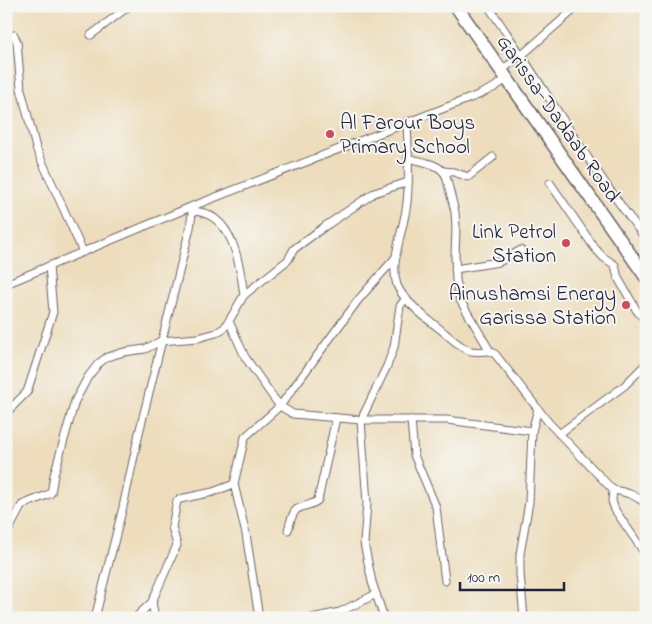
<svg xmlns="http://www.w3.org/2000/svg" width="652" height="624" viewBox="0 0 652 624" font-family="'Indie Flower',sans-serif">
  <rect width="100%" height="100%" fill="#f6f6f2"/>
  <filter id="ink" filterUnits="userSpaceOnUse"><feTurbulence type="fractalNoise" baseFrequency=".02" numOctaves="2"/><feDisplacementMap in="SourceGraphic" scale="10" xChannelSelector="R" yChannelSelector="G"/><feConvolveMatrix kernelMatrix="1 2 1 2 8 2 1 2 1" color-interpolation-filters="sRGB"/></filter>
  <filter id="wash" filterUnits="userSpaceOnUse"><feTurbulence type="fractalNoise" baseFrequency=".0096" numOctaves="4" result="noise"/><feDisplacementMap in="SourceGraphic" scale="20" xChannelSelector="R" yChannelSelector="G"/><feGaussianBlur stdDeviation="1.12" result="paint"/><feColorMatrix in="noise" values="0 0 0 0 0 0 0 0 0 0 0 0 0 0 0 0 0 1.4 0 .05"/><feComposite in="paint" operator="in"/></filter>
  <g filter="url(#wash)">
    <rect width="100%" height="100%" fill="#edddbc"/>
  </g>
  <g filter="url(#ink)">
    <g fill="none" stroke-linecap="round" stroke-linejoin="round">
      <g stroke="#696368" stroke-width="9">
        <g id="street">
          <path d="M488,6C542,83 588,165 646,239"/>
          <path d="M14,35L17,42L21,89L36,148L83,252"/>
          <path d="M91,35L129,6"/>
          <path d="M502,70L522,55L578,6"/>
          <path d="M407,122C408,149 410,176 407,202C405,227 389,261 397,285C402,299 428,320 440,329C449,336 460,348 471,351C477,352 484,351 490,351"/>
          <path d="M408,158C421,162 440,163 446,176L455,212L456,227L455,256L456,280L460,300L490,351L495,354L549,423L613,490C626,492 636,495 646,504"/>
          <path d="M443,171L454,172L468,177L493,157"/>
          <path d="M550,183L594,247L603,257L615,265L618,278L637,311L646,321"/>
          <path d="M192,211C233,212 240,264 244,295"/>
          <path d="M455,269L499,262L521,250"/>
          <path d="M6,284L193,206L478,95L493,88L508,78"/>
          <path d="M229,321L245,357L273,397L280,406L293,414L361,420H447L532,431"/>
          <path d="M6,413L27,392L53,312L49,266"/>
          <path d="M411,420L414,455L436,507L445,581"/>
          <path d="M559,434L624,386L646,364"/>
          <path d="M234,484L246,534L259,618"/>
          <path d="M613,490L612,501L615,510L646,555"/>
          <path d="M288,530C290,524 291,515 296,510C302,505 312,506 318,500L336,418"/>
          <path d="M6,535L22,505L47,495L51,493L54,475L75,401L88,377L98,364L107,357L124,352L145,349L161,341L198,338L216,333L224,328L229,321L244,295L288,260L294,249L324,227L374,193L408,182"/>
          <path d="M95,618L123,507L139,433L190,228L193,206"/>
          <path d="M135,618L152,602"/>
          <path d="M155,618L152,602L177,545L172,527L177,501L180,499L213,492L234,484L245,437L280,406L359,299L396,257"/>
          <path d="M312,618L340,612L376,594"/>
          <path d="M384,618L372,582L364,543L367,503L361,420L387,366L394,347L400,306L406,298"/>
          <path d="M524,618L520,574V554L529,502L532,431L538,409"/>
        </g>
      </g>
      <g stroke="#696368" stroke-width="15">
        <path id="highway" d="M456,6L646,277"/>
      </g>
      <use href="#street" stroke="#fff" stroke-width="7"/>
      <use href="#highway" stroke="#fff" stroke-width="12"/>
    </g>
  </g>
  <g fill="#d1495b" stroke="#f6f6f2" stroke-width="2">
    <circle cx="330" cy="134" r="5"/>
    <circle cx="566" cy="243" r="5"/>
    <circle cx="626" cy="305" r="5"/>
  </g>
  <g text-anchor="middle" stroke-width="4" stroke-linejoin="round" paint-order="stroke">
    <g font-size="21" fill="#22223b" stroke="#f6f6f2">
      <text transform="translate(559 118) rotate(55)" y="7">Garissa-Dadaab Road</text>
    </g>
    <g font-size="21" fill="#22223b" stroke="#f6f6f2" text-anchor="end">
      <text x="340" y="129" text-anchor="start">Al Farour Boys<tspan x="340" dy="24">Primary School</tspan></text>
      <text x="556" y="238">Link Petrol<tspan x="556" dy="24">Station</tspan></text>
      <text x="616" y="300">Ainushamsi Energy<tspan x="616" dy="24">Garissa Station</tspan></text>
    </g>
  </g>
  <rect width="652" height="624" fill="none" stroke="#f6f6f2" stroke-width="25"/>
  <path d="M460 582v8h104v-8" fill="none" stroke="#22223b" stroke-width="2.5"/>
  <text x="467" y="582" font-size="15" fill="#22223b" stroke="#f6f6f2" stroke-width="4" paint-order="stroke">100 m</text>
</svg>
